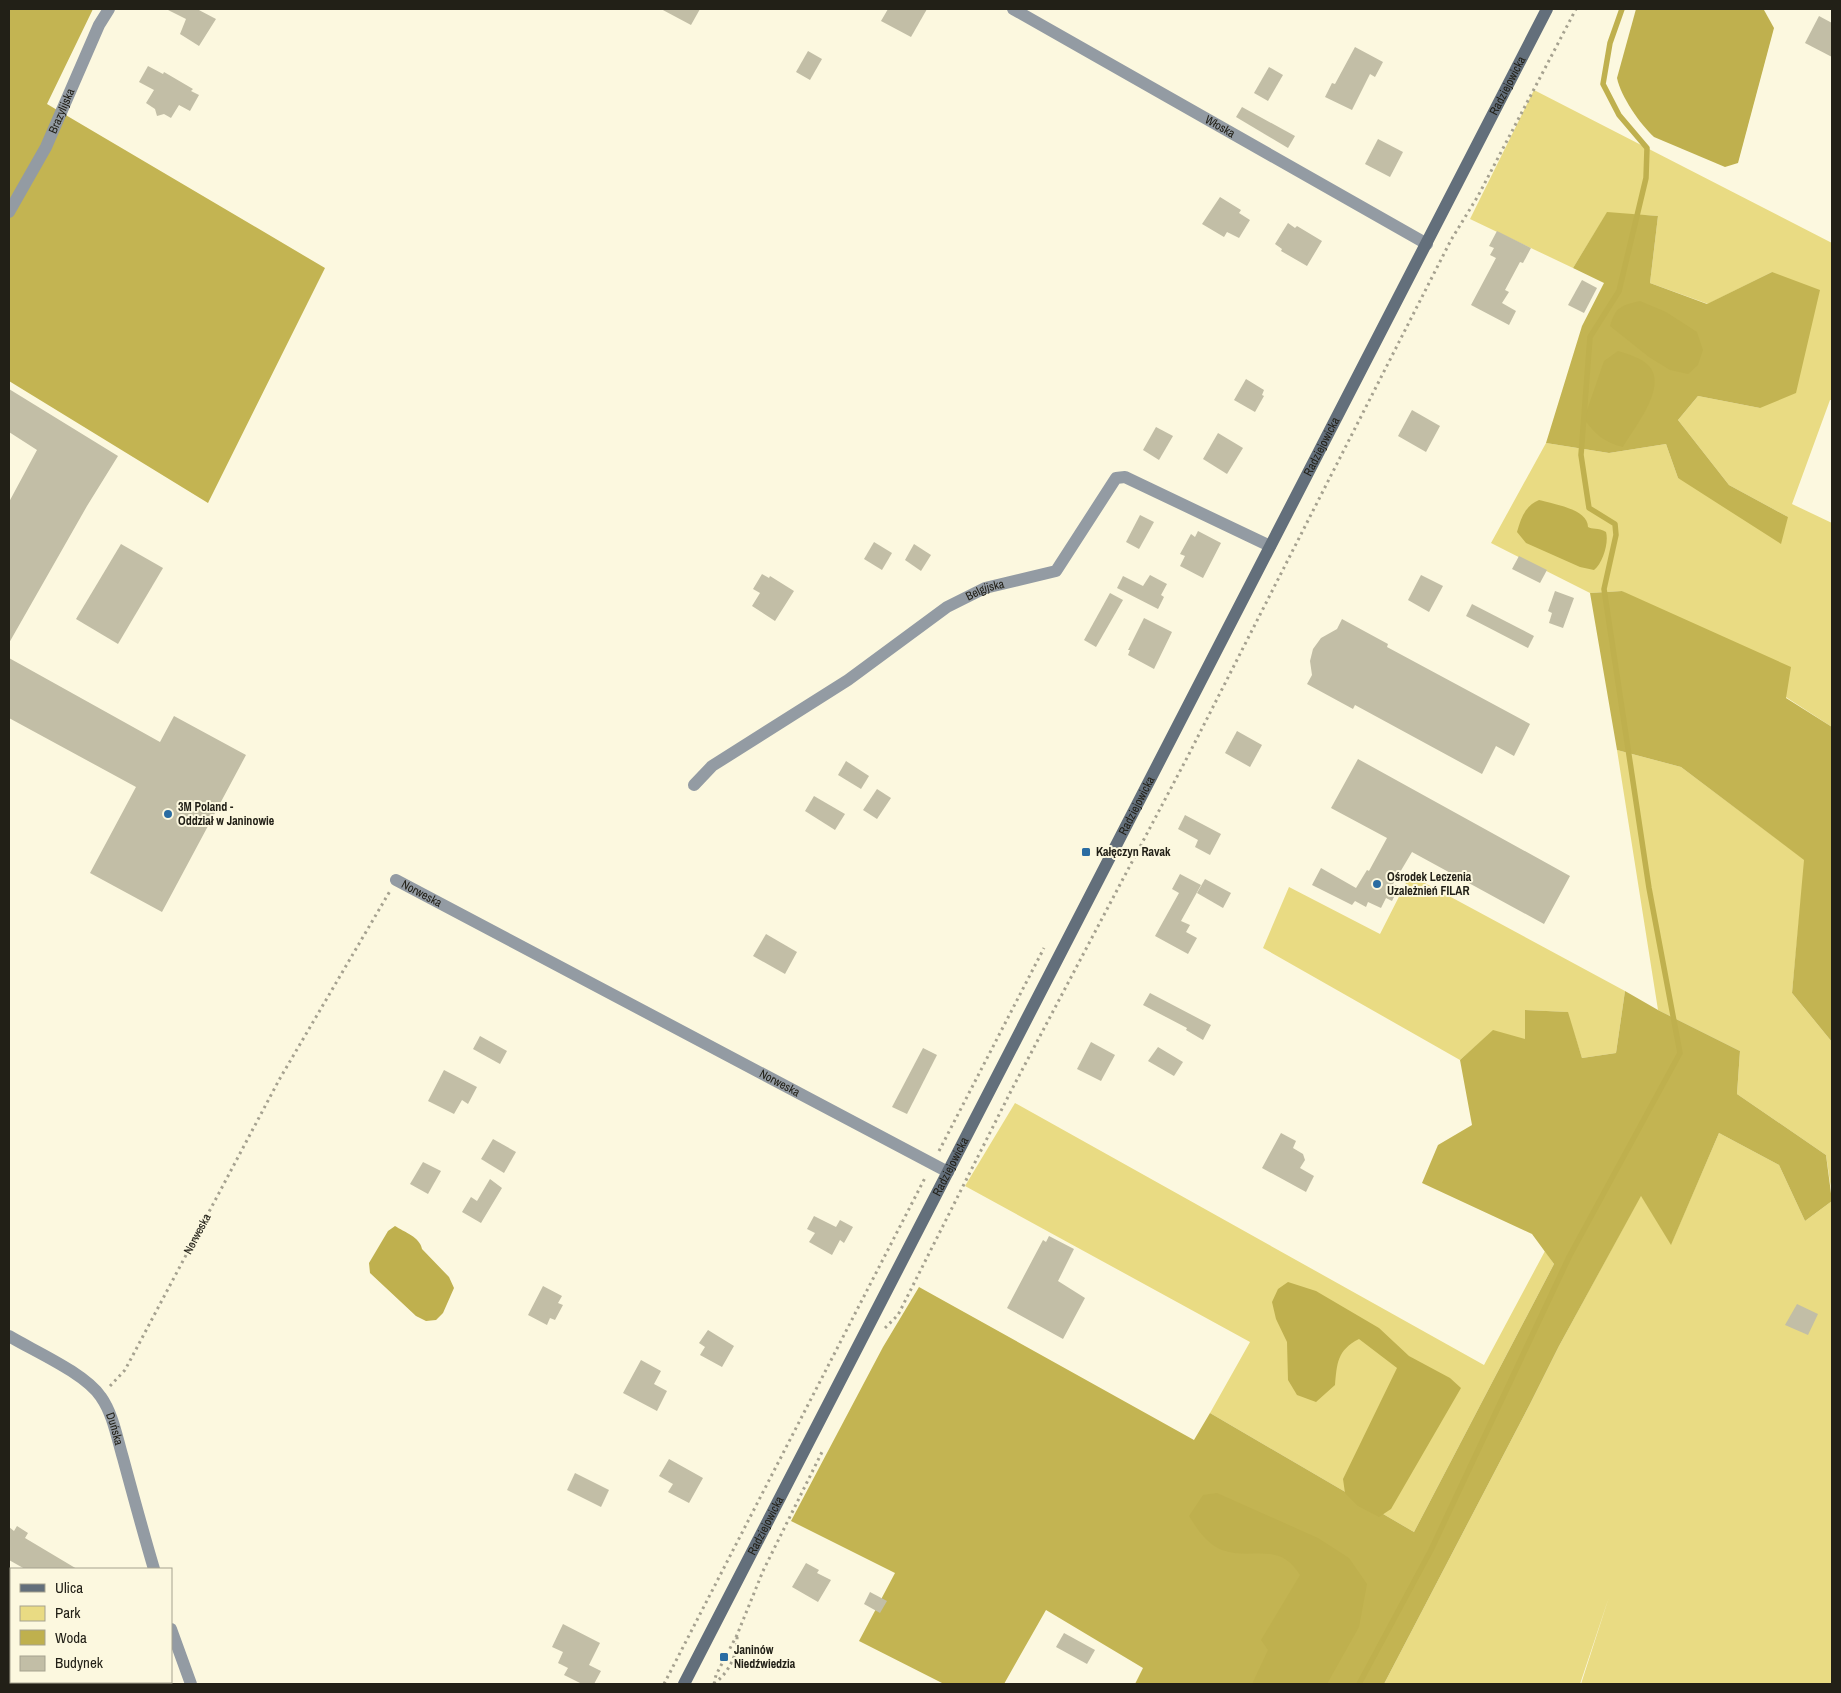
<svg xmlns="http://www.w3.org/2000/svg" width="1841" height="1693" viewBox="0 0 1841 1693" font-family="'Archivo Narrow',sans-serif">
  <rect width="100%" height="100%" fill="#fcf8df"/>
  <g fill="#e9db83">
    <path d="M1534,90L1832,243V400H1830L1792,504L1832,523V727L1622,591L1590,593L1491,543L1546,443L1609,453L1666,444L1678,478L1788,517L1729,485L1678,420L1698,396L1760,408L1772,272L1708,304L1650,283L1658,216L1607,213L1573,268L1470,219Z"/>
    <path d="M1617,750L1681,767L1805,860L1792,993L1832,1042V1195L1826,1155L1737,1094L1740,1051L1658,1010Z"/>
    <path d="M1410,875L1625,991L1616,1053L1582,1058L1567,1012L1525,1010V1040L1493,1031L1460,1060L1263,948L1289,887L1380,934Z"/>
    <path d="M1015,1103L1484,1365L1545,1251L1554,1264L1414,1532L1210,1413L1250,1342L965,1186Z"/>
    <path d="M1719,1133L1779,1165L1805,1221L1832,1201V1684H1581L1609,1597L1580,1684H1384L1530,1404L1559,1346L1641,1195L1671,1244Z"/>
  </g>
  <g fill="#c3b452">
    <path d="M9,9H93L47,104L325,268L208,503L9,381Z"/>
    <path d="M1607,212L1658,216L1650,283L1707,304L1772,272L1820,290L1796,393L1760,408L1698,396L1678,420L1729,485L1788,517L1781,544L1678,478L1666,444L1609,453L1546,443L1582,326L1604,283L1573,268Z"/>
    <path d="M1622,591L1791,667L1786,698L1832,727V1042L1792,993L1804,860L1681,767L1617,750L1590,593Z"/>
    <path d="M1625,991L1658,1010L1740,1051L1737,1094L1826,1155L1832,1201L1805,1221L1779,1165L1719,1133L1671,1245L1641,1196L1559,1346L1530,1404L1384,1684H1135L1143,1668L1046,1610L1004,1684H944L859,1641L895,1573L791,1521L883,1347L919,1287L1194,1440L1210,1413L1414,1532L1554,1264L1532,1234L1422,1183L1438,1145L1472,1125L1460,1060L1493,1030L1525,1039V1010L1568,1012L1582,1058L1616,1053Z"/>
  </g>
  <g fill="#bfb04e">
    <path d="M1636,9H1761L1764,10L1774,28L1738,163L1725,167L1654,137C1640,124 1621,97 1617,78Z"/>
    <path d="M1640,301L1666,312L1697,332L1703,350L1698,365L1688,374L1670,370L1649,357L1610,326C1615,307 1622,305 1640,301Z"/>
    <path d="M1618,351C1628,354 1642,358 1649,366C1668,387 1634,428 1623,447C1605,443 1595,434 1584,419L1604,361Z"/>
    <path d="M1539,500C1553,504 1588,509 1588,527C1592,530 1598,527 1606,532C1609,542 1603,563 1594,570L1580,567L1526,543L1517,532C1521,518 1525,506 1539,500Z"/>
    <path d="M395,1226C404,1232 420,1237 422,1249L449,1277L454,1288L443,1313L436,1320L426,1321L416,1316L370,1273L369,1263L388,1231Z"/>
    <path d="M1288,1282L1316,1291L1379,1328L1409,1356L1450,1378L1461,1388L1391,1509L1379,1517L1358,1506L1345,1493L1343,1479L1397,1368L1359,1339C1337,1350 1337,1364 1335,1385L1316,1402L1297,1395L1288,1380L1287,1342L1276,1319L1272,1302L1278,1289Z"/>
    <path d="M1217,1493L1318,1538L1349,1558L1367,1584L1359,1627L1327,1684H1252L1268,1650L1261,1640L1300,1575C1279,1540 1252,1561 1222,1550C1207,1544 1197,1529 1189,1516L1203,1495Z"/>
  </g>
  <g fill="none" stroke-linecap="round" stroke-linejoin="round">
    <path stroke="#bfb04e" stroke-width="5.5" d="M1359,1684L1431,1550L1569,1257L1680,1053L1649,888L1604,589L1616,535L1615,524L1589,508L1581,455L1590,337L1619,291L1646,178L1647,148L1619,115L1603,84L1610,43L1622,9"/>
  </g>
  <g fill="#c2bea6">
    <path d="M166,9H197L216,19L199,46L180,34L186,19Z"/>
    <path d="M661,9H700L691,25Z"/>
    <path d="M888,9H927L911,37L881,21Z"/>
    <path d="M1819,16L1832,23V57L1805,43Z"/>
    <path d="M1355,47L1383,62L1375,77L1370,74L1352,110L1325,97L1332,83L1335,84Z"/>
    <path d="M808,51L822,59L810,80L796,72Z"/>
    <path d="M148,66L163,74L164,72L193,89L191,91L199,95L190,111L179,105L171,118L164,114L157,116L155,109L146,103L154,90L139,82Z"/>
    <path d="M1269,67L1283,75L1268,101L1254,93Z"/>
    <path d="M1242,107L1295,136L1288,148L1236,117Z"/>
    <path d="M1378,139L1403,152L1390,177L1365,164Z"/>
    <path d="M1220,197L1241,210L1239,213L1250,220L1239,238L1227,232L1224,237L1202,224Z"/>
    <path d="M1288,223L1295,228L1297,226L1322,241L1307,266L1281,251L1282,249L1275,244Z"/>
    <path d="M1497,231L1531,248L1523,263L1520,262L1505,290L1509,292L1502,303L1516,311L1509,325L1471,305L1496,258L1490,255L1494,248L1489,246Z"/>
    <path d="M1582,280L1597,288L1584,313L1568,305Z"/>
    <path d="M1246,379L1264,390L1262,395L1264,396L1255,412L1234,400Z"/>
    <path d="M9,389L118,456L87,506L9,643V502L37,450L9,432Z"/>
    <path d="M1412,410L1440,426L1426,452L1398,436Z"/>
    <path d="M1156,427L1173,436L1159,460L1143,450Z"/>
    <path d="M1218,433L1243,448L1227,474L1203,459Z"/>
    <path d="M1140,515L1154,522L1139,549L1126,542Z"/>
    <path d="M1198,531L1221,543L1203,578L1180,566L1185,556L1180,554L1191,534L1195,537Z"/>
    <path d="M874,542L892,553L882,570L864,559Z"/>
    <path d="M121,544L163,568L118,644L76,619Z"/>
    <path d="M914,544L931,555L921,571L905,560Z"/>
    <path d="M1519,556L1547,570L1540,583L1512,569Z"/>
    <path d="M762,574L769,578L770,576L794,591L775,621L752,606L760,593L753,589Z"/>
    <path d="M1150,575L1167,584L1161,595L1164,597L1158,609L1117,588L1123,576L1143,586Z"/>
    <path d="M1421,575L1443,586L1429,612L1408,600Z"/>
    <path d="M1555,591L1574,598L1563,628L1549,623L1552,613L1548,611Z"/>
    <path d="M1110,593L1123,600L1096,647L1084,640Z"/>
    <path d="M1472,604L1534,636L1528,648L1466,616Z"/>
    <path d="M1144,618L1172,632L1154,669L1128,655L1130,650H1128Z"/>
    <path d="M1342,619L1388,644L1387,647L1530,724L1514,756L1496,746L1482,774L1355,705L1353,709L1307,684L1312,675L1310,661L1313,649L1321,638L1337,629Z"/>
    <path d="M9,658L160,742L174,716L246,755L162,912L90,873L136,787L9,718Z"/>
    <path d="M1237,731L1262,745L1250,767L1225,753Z"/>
    <path d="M1358,759L1570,876L1544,924L1412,852L1393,884L1399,887L1392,901L1386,898L1381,908L1368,902L1366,907L1355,901L1352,905L1312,885L1321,868L1356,888L1367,870L1369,871L1387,838L1331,808Z"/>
    <path d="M846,761L869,776L861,789L838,775Z"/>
    <path d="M877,789L891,798L877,819L863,810Z"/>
    <path d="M814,796L845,814L835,830L805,811Z"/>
    <path d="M1185,815L1221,834L1210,855L1195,847L1198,840L1178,829Z"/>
    <path d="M1180,874L1201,885L1181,921L1190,925L1186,932L1197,938L1188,954L1155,936L1179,893L1172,889Z"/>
    <path d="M1205,879L1231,893L1223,908L1197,893Z"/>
    <path d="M766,934L797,952L785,974L753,956Z"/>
    <path d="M1150,993L1211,1025L1203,1040L1186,1030L1187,1028L1143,1005Z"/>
    <path d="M480,1036L507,1051L500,1064L473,1049Z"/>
    <path d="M1091,1042L1115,1055L1101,1081L1077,1069Z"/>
    <path d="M1158,1047L1183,1062L1174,1076L1148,1061Z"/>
    <path d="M923,1048L937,1055L907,1114L892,1107Z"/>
    <path d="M444,1070L477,1087L468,1104L462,1100L454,1114L428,1101Z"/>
    <path d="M1281,1133L1296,1141L1293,1148L1303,1154L1305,1160L1300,1168L1314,1176L1306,1192L1262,1168Z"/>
    <path d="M493,1139L516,1152L504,1173L481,1159Z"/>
    <path d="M423,1162L441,1171L428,1194L410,1184Z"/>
    <path d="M490,1179L502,1188L481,1223L462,1212L471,1197L477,1201Z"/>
    <path d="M814,1216L836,1227L840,1220L853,1227L844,1243L840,1240L832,1255L809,1242L815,1233L807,1229Z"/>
    <path d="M1049,1236L1074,1249L1058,1281L1085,1298L1063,1339L1007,1308L1043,1240L1046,1242Z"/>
    <path d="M543,1286L562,1296L558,1303L563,1305L555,1320L550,1318L547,1325L528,1315Z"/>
    <path d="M1797,1304L1818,1314L1808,1335L1785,1325Z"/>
    <path d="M708,1330L734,1346L722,1367L700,1355L705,1347L699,1343Z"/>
    <path d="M641,1360L661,1371L654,1384L667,1391L657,1411L623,1393Z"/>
    <path d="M669,1459L703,1478L689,1503L668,1492L673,1484L659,1476Z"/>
    <path d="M575,1473L609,1490L601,1507L567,1490Z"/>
    <path d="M17,1526L28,1533L25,1538L77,1569H25L9,1560V1527L14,1531Z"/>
    <path d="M806,1563L819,1570L817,1573L831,1580L818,1602L792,1587Z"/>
    <path d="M870,1592L887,1601L880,1613L864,1604Z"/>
    <path d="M563,1624L600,1643L589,1665L601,1671L594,1684H582L564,1675L568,1668L558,1663L563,1652L552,1647Z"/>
    <path d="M1064,1633L1095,1650L1087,1664L1056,1647Z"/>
  </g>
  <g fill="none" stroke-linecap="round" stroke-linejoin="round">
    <g stroke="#a5a18f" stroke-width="3" stroke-dasharray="2.5 4" stroke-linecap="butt">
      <path d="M939,1151L1044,948"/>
      <path d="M885,1328L898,1315L1012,1089L1189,754L1451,240L1478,196L1576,9"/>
      <path id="s1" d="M110,1386L125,1370L279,1080L390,891"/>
      <path d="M664,1684L926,1176"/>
      <path d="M714,1684L716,1675L737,1635L763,1571L822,1452"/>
      <path d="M714,1684C729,1672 738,1655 737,1635"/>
    </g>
    <g stroke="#939ba3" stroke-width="12">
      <path id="s2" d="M1013,9L1427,244"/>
      <path id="s3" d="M9,212L46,147L99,25L109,9"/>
      <path id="s4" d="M694,785L712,766L848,680L947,607L985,588L1056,571L1116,478L1125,477L1270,546"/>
      <path id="s5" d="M396,880L948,1172"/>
      <path id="s6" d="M9,1336C34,1351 85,1373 101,1397C113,1414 117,1438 123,1458C133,1495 143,1532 154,1569"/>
      <path d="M171,1629L191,1684"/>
    </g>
    <path stroke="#636f7b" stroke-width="12" id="s7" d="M684,1684L1547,9"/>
  </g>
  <g fill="#2a6ca2" stroke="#fcf8df" stroke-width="2">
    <circle cx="168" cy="814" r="5"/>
    <rect x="1081" y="847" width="10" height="10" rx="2.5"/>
    <circle cx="1377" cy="884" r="5"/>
    <rect x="719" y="1652" width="10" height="10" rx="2.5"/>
  </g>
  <g text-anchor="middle" stroke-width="4" stroke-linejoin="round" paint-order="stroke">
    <g font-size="12" fill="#222017" stroke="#fcf8df">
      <text dy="4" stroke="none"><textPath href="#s7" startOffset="1798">Radziejowicka</textPath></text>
      <text dy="4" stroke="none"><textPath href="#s3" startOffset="114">Brazylijska</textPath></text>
      <text dy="4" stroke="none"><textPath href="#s2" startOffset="238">Włoska</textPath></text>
      <text dy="4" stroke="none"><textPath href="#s7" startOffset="1392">Radziejowicka</textPath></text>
      <text dy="4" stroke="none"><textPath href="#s4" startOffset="352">Belgijska</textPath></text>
      <text dy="4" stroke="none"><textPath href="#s7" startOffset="988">Radziejowicka</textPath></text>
      <text dy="4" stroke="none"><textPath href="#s5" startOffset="29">Norweska</textPath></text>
      <text dy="4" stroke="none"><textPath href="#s5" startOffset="434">Norweska</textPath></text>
      <text dy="4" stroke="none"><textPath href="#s7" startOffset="582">Radziejowicka</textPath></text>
      <text dy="4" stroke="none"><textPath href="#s1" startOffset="176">Norweska</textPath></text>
      <text dy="4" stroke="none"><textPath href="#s6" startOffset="146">Duńska</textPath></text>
      <text dy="4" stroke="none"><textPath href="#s7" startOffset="178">Radziejowicka</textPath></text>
    </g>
    <g font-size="12" font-weight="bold" fill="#222017" stroke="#fcf8df" text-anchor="start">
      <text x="178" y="811">3M Poland -<tspan x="178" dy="14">Oddział w Janinowie</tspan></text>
      <text x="1096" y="856">Kałęczyn Ravak</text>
      <text x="1387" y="881">Ośrodek Leczenia<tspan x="1387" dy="14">Uzależnień FILAR</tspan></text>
      <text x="734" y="1654">Janinów<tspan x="734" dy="14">Niedźwiedzia</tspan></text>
    </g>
  </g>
  <rect width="1841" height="1693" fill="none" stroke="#222017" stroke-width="20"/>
  <rect x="10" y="1568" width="162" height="115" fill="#fcf8df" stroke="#a5a28f"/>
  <rect x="20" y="1584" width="25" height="8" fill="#636f7b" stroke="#a5a28f"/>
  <text x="55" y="1593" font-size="15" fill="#222017">Ulica</text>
  <rect x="20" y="1606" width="25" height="15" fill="#e9db83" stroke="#a5a28f"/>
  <text x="55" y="1618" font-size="15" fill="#222017">Park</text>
  <rect x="20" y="1630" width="25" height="15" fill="#bfb04e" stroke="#a5a28f"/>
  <text x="55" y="1643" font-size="15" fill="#222017">Woda</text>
  <rect x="20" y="1656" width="25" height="15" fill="#c2bea6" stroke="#a5a28f"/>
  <text x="55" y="1668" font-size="15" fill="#222017">Budynek</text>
</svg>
